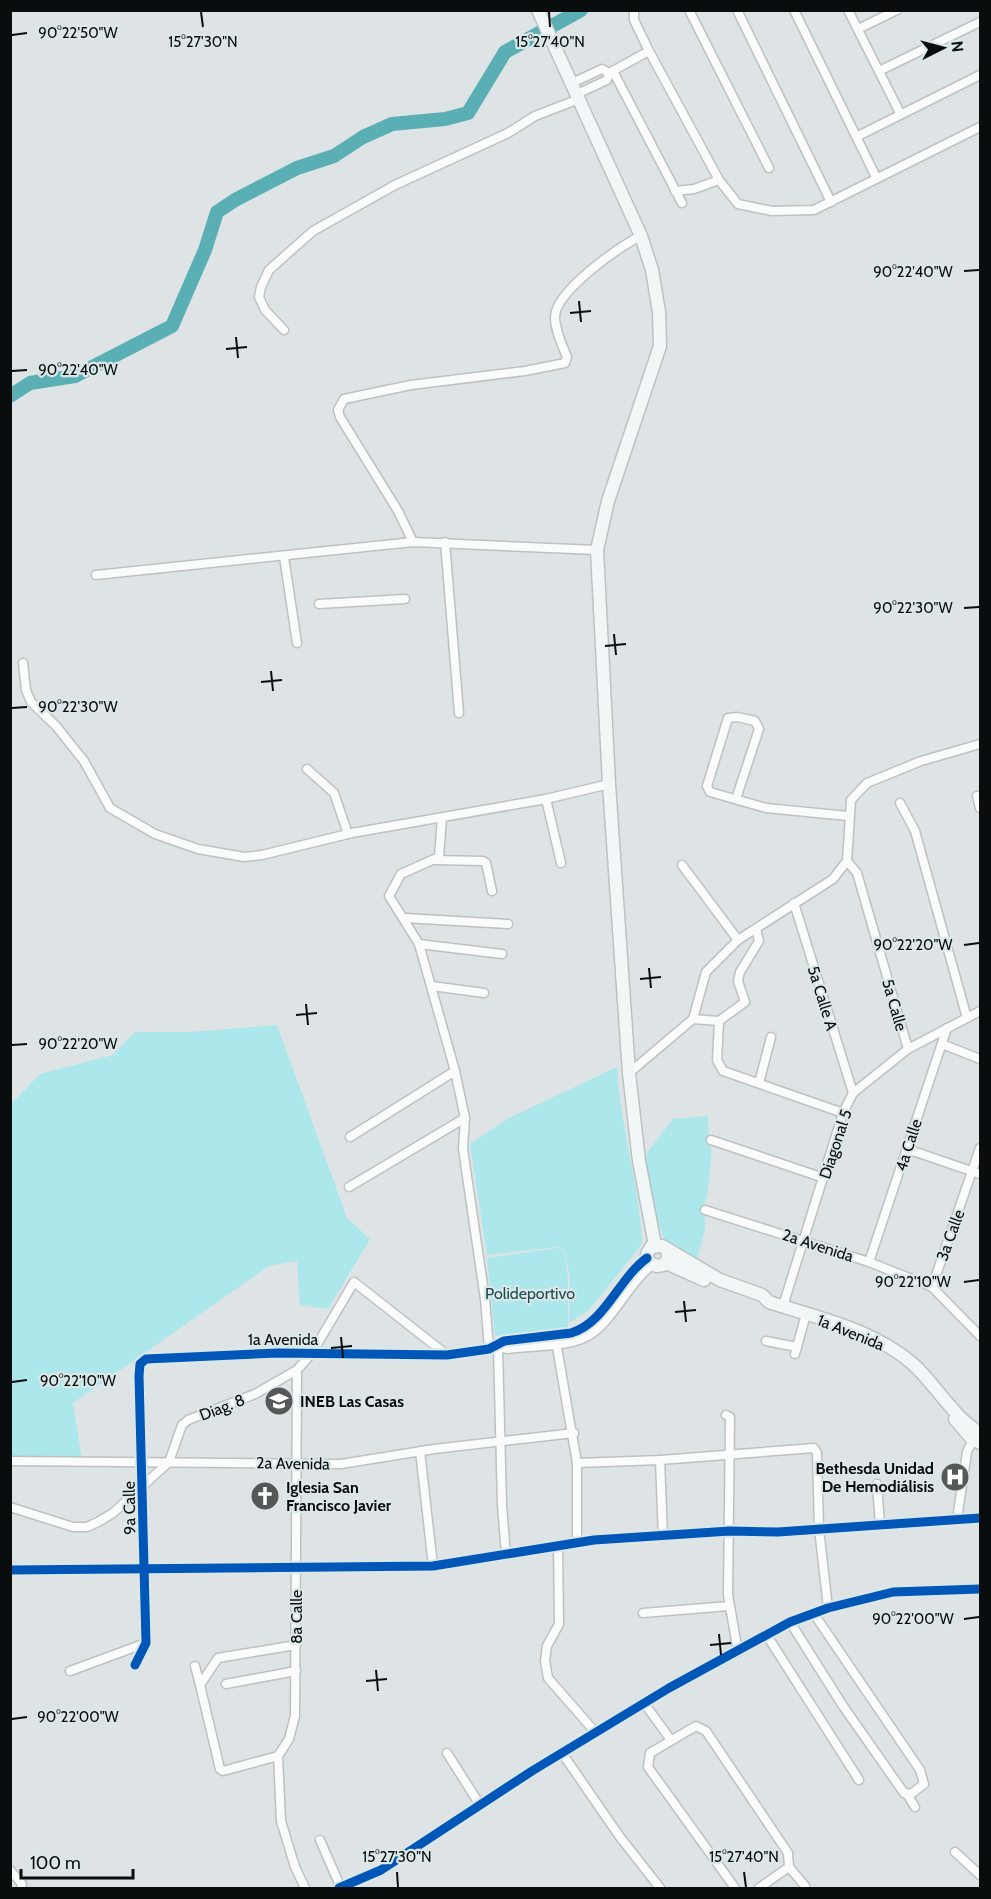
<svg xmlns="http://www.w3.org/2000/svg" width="991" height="1899" viewBox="0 0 991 1899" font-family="Cabin,sans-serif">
  <rect width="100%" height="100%" fill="#dee4e5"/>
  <g fill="#abe7eb">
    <path d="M277,1025L347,1218L370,1239L328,1309L300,1305L297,1261L269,1266L73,1403L82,1460H11V1104L40,1074L113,1055L135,1032H188Z"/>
    <path d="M617,1067C620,1127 640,1185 642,1244L589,1310L569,1323L570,1277L564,1249L557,1247L487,1255L470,1144L509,1118Z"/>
    <path d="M708,1116L709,1144L712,1151L707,1196L703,1208C709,1224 701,1243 697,1260L665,1240L653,1209L647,1176V1153L673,1119Z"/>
    <path d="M557,1248L564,1250L568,1278V1327L495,1336L487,1258Z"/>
  </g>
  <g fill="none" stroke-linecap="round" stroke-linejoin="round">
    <path stroke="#59afb3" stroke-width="14" d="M10,396L30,383L75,376L172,326L205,250L217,212L235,200L297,168L334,156L363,137L392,124L445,119L468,113L505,52L581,10"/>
    <g stroke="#bdc1c2" stroke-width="11">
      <g id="minor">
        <path d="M634,10V20L649,51L719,180L738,204L772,211L814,210L980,127"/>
        <path d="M689,10L769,168"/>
        <path d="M737,10L831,202"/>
        <path d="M794,10L876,177"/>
        <path d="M848,10L900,113"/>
        <path d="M858,29L897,10"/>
        <path d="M613,71L682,203"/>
        <path d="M879,71L980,22"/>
        <path d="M572,83L602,69L609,73"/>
        <path d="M577,94L607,80L609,73L649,51"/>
        <path d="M858,136L980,75"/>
        <path d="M675,191L694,189L719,180"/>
        <path d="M284,330L265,310L259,297L261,287L269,270L313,231L395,185L508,133L535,116L579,99"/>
        <path d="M413,542L398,511L340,417L338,410L344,399L411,385L525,371L565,363L567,357C562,345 555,330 555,317C555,292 619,246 641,236"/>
        <path d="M445,542L459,713"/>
        <path d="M284,557L297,643"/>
        <path d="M96,575L413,542L597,550"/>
        <path d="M319,604L405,599"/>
        <path d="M23,663L26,690L31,702L56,726L84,761L110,808L155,834L198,849L244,857L262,855L352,833L546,799L609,784"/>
        <path d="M307,769L334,793L348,834"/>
        <path d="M977,796L980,808"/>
        <path d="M546,799L561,863"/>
        <path d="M736,799L759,729L755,721L737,717L728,718L707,786L710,792L766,808L848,816"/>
        <path d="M900,803L915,831L967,1018"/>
        <path d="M442,818L439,857L401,874L389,896L419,944L455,1071L465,1118L463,1149L485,1299L489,1349"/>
        <path d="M436,860L483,861L486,863L492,891"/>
        <path d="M847,861L857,873L908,1049"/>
        <path d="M682,865L738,940"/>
        <path d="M794,903L853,1093"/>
        <path d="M405,918L508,924"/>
        <path d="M419,944L502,954"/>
        <path d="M432,986L484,993"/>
        <path d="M693,1019L719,1021L717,1060L723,1071L843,1113"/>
        <path d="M719,1021L745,1002L738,981L740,972L759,941L756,929"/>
        <path d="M942,1044L980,1059"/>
        <path d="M629,1073L693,1019L706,972L738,940L833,879L847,861L851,800L867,783L921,761L980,744"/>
        <path d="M759,1083L771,1037"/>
        <path d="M350,1137L455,1071"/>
        <path d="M711,1140L824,1178"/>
        <path d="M907,1149L980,1174"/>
        <path d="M349,1187L465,1118"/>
        <path d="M705,1210L869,1262L932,1287L980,1336"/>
        <path d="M869,1262L947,1028"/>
        <path d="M932,1287L980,1148"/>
        <path d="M783,1306L843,1113L853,1093L908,1049L980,1011"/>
        <path d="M555,1336L577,1463V1542"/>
        <path d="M766,1341L797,1347"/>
        <path d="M498,1347L502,1505L506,1555"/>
        <path d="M498,1347L507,1349C528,1346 568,1347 586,1337C613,1323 627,1284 652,1265"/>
        <path d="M795,1354L806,1314"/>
        <path d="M726,1415L730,1417L728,1595L738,1652"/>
        <path d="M420,1451L433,1566"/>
        <path d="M660,1460L663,1537"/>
        <path d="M10,1461L341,1464L434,1449L574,1433"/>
        <path d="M577,1463L660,1460L814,1448L817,1453L819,1529L828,1608"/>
        <path d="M877,1484L880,1525"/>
        <path d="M10,1507L73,1527H87L98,1522L113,1513L169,1462L182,1425L188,1420L255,1394L297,1370"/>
        <path d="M957,1519L967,1452L975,1435"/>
        <path d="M558,1545L559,1624L547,1646L545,1661L548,1678L596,1733"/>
        <path d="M10,1570L433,1566L594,1540L730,1531L778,1532L980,1518"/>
        <path d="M643,1613L729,1606"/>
        <path d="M790,1622L843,1706L904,1793L911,1794L924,1784L920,1770L814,1614"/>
        <path d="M766,1634L859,1780"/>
        <path d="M135,1665L146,1643L139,1376L140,1364L146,1359L278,1353L447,1355L489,1349L504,1341L571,1333C605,1323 619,1278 647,1258"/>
        <path d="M195,1666L200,1685"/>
        <path d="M70,1671L146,1643"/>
        <path d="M226,1684L296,1671"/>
        <path d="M644,1703L671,1740"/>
        <path d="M447,1753L480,1805"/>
        <path d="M562,1753L620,1837L660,1888"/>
        <path d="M278,1756L223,1771L220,1769L200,1685L218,1658L296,1645"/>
        <path d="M907,1794L915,1807"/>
        <path d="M320,1840L341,1888"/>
        <path d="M955,1852L980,1875"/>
        <path d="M789,1867L805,1886"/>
        <path d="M10,1870L22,1884L21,1888"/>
        <path d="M305,1888L295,1867L281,1821L278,1756L289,1739L295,1716L297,1370L312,1353L354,1282L447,1355"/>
        <path d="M339,1888L381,1870L532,1771L669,1688L790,1622L828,1608L893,1592L980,1589"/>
        <path d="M735,1888L648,1767L650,1753L696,1726L706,1731L788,1853L789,1867L759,1888"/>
      </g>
    </g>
    <g stroke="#bdc1c2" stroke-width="15">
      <g id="secondary">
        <path d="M538,10L641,236L652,270L659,312L660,346L608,501L597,550L609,784L629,1073L639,1161L655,1245"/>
        <path d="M668,1251V1259L663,1265L656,1266L648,1261L647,1254L651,1247L662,1246L720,1280L762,1295L769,1302C818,1318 873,1329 913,1364C936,1385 953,1417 980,1433"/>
        <path d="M666,1263L704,1280"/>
        <path d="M955,1419L972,1439L980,1443"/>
      </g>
    </g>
    <use href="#minor" stroke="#fafbfb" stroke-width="8"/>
    <use href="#secondary" stroke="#f1f6f6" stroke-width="12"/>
    <g stroke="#dbe7e8" stroke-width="13">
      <g id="cycleway">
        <path d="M10,1570L433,1566L594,1540L730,1531L778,1532L980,1518"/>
        <path d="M135,1665L146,1643L139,1376L140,1364L146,1359L278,1353L447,1355L489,1349L504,1341L571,1333C605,1323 619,1278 647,1258"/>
        <path d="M339,1888L381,1870L532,1771L669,1688L790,1622L828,1608L893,1592L980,1589"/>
      </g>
    </g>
    <use href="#cycleway" stroke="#0057b8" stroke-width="9"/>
  </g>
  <path fill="none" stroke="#090d0d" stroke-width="2" d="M201,12L203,27M549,12L550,27M12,35L27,33M964,271L979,270M579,301L581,322M570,313L591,311M236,337L238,358M226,349L247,347M12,371L27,370M964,608L979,607M614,634L616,655M605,646L626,644M271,671L273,691M261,682L282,680M12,708L27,707M964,945L979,943M649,968L651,988M640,979L661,977M306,1004L308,1025M296,1015L317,1013M12,1045L27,1044M964,1282L979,1280M684,1301L686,1322M675,1312L696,1310M341,1337L343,1358M331,1348L352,1346M12,1382L27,1380M964,1619L979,1617M719,1634L721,1655M710,1645L731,1643M376,1670L378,1691M366,1681L387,1679M12,1719L27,1717M397,1872L398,1887M744,1872L746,1887"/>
  <defs>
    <g id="university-disc" transform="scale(1.5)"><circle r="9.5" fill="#545859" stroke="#dbe7e8"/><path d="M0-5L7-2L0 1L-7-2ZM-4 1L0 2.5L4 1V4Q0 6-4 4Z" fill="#fff"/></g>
    <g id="hospital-disc" transform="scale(1.5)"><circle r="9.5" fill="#545859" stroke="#dbe7e8"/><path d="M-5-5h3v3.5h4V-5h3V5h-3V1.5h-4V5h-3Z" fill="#fff"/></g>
    <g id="church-disc" transform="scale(1.5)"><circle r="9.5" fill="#545859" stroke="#dbe7e8"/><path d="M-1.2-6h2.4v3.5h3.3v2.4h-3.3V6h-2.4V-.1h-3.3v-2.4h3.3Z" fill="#fff"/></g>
  </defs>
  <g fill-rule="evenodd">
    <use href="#university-disc" x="279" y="1401"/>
    <use href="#hospital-disc" x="955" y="1477"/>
    <use href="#church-disc" x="265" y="1496"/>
  </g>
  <g text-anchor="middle" stroke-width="4.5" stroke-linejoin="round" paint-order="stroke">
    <g font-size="16" fill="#090d0d" stroke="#dbe7e8">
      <text transform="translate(823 998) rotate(73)" y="6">5a Calle A</text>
      <text transform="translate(895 1005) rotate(74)" y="6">5a Calle</text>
      <text transform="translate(835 1144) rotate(-72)" y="6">Diagonal 5</text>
      <text transform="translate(908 1145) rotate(-72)" y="6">4a Calle</text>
      <text transform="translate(950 1235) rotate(-70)" y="6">3a Calle</text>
      <text transform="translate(818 1245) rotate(18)" y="6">2a Avenida</text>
      <text transform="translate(851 1332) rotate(22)" y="6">1a Avenida</text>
      <text x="283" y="1345">1a Avenida</text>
      <text transform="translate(222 1407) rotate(-21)" y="6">Diag. 8</text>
      <text transform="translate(293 1463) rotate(1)" y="6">2a Avenida</text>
      <text transform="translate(129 1508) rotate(-91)" y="6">9a Calle</text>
      <text transform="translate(296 1617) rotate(-90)" y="6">8a Calle</text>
    </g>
    <g font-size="16" fill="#1c4c4f" stroke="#dbe7e8">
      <text x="530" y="1299">Polideportivo</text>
    </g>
    <g font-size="16" font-weight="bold" fill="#090d0d" stroke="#dbe7e8" text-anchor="start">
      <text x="300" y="1407">INEB Las Casas</text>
      <text x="934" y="1474" text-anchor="end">Bethesda Unidad<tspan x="934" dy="18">De Hemodiálisis</tspan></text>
      <text x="286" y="1493">Iglesia San<tspan x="286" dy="18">Francisco Javier</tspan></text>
    </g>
  </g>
  <g font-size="15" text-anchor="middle" fill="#090d0d" stroke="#dbe7e8" stroke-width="4.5" stroke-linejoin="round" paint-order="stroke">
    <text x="78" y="38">90°22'50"W</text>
    <text x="203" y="47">15°27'30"N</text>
    <text x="550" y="47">15°27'40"N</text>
    <text x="913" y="277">90°22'40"W</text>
    <text x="78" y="375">90°22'40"W</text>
    <text x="913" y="613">90°22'30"W</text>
    <text x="78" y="712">90°22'30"W</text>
    <text x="913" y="950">90°22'20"W</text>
    <text x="78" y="1049">90°22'20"W</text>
    <text x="913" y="1287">90°22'10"W</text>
    <text x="78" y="1386">90°22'10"W</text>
    <text x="913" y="1624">90°22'00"W</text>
    <text x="78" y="1722">90°22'00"W</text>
    <text x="397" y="1862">15°27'30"N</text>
    <text x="744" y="1862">15°27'40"N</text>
  </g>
  <rect width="991" height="1899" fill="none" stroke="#090d0d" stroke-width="24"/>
  <g transform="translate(943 48) rotate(84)" stroke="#dbe7e8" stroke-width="4.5" paint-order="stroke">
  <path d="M0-4.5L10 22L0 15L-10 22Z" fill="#090d0d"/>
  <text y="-9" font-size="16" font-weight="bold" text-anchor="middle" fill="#090d0d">N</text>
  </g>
  <path d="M21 1869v9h112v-9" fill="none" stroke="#090d0d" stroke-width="3"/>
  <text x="30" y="1869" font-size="18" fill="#090d0d" stroke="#dbe7e8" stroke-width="4.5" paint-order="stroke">100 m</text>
</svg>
